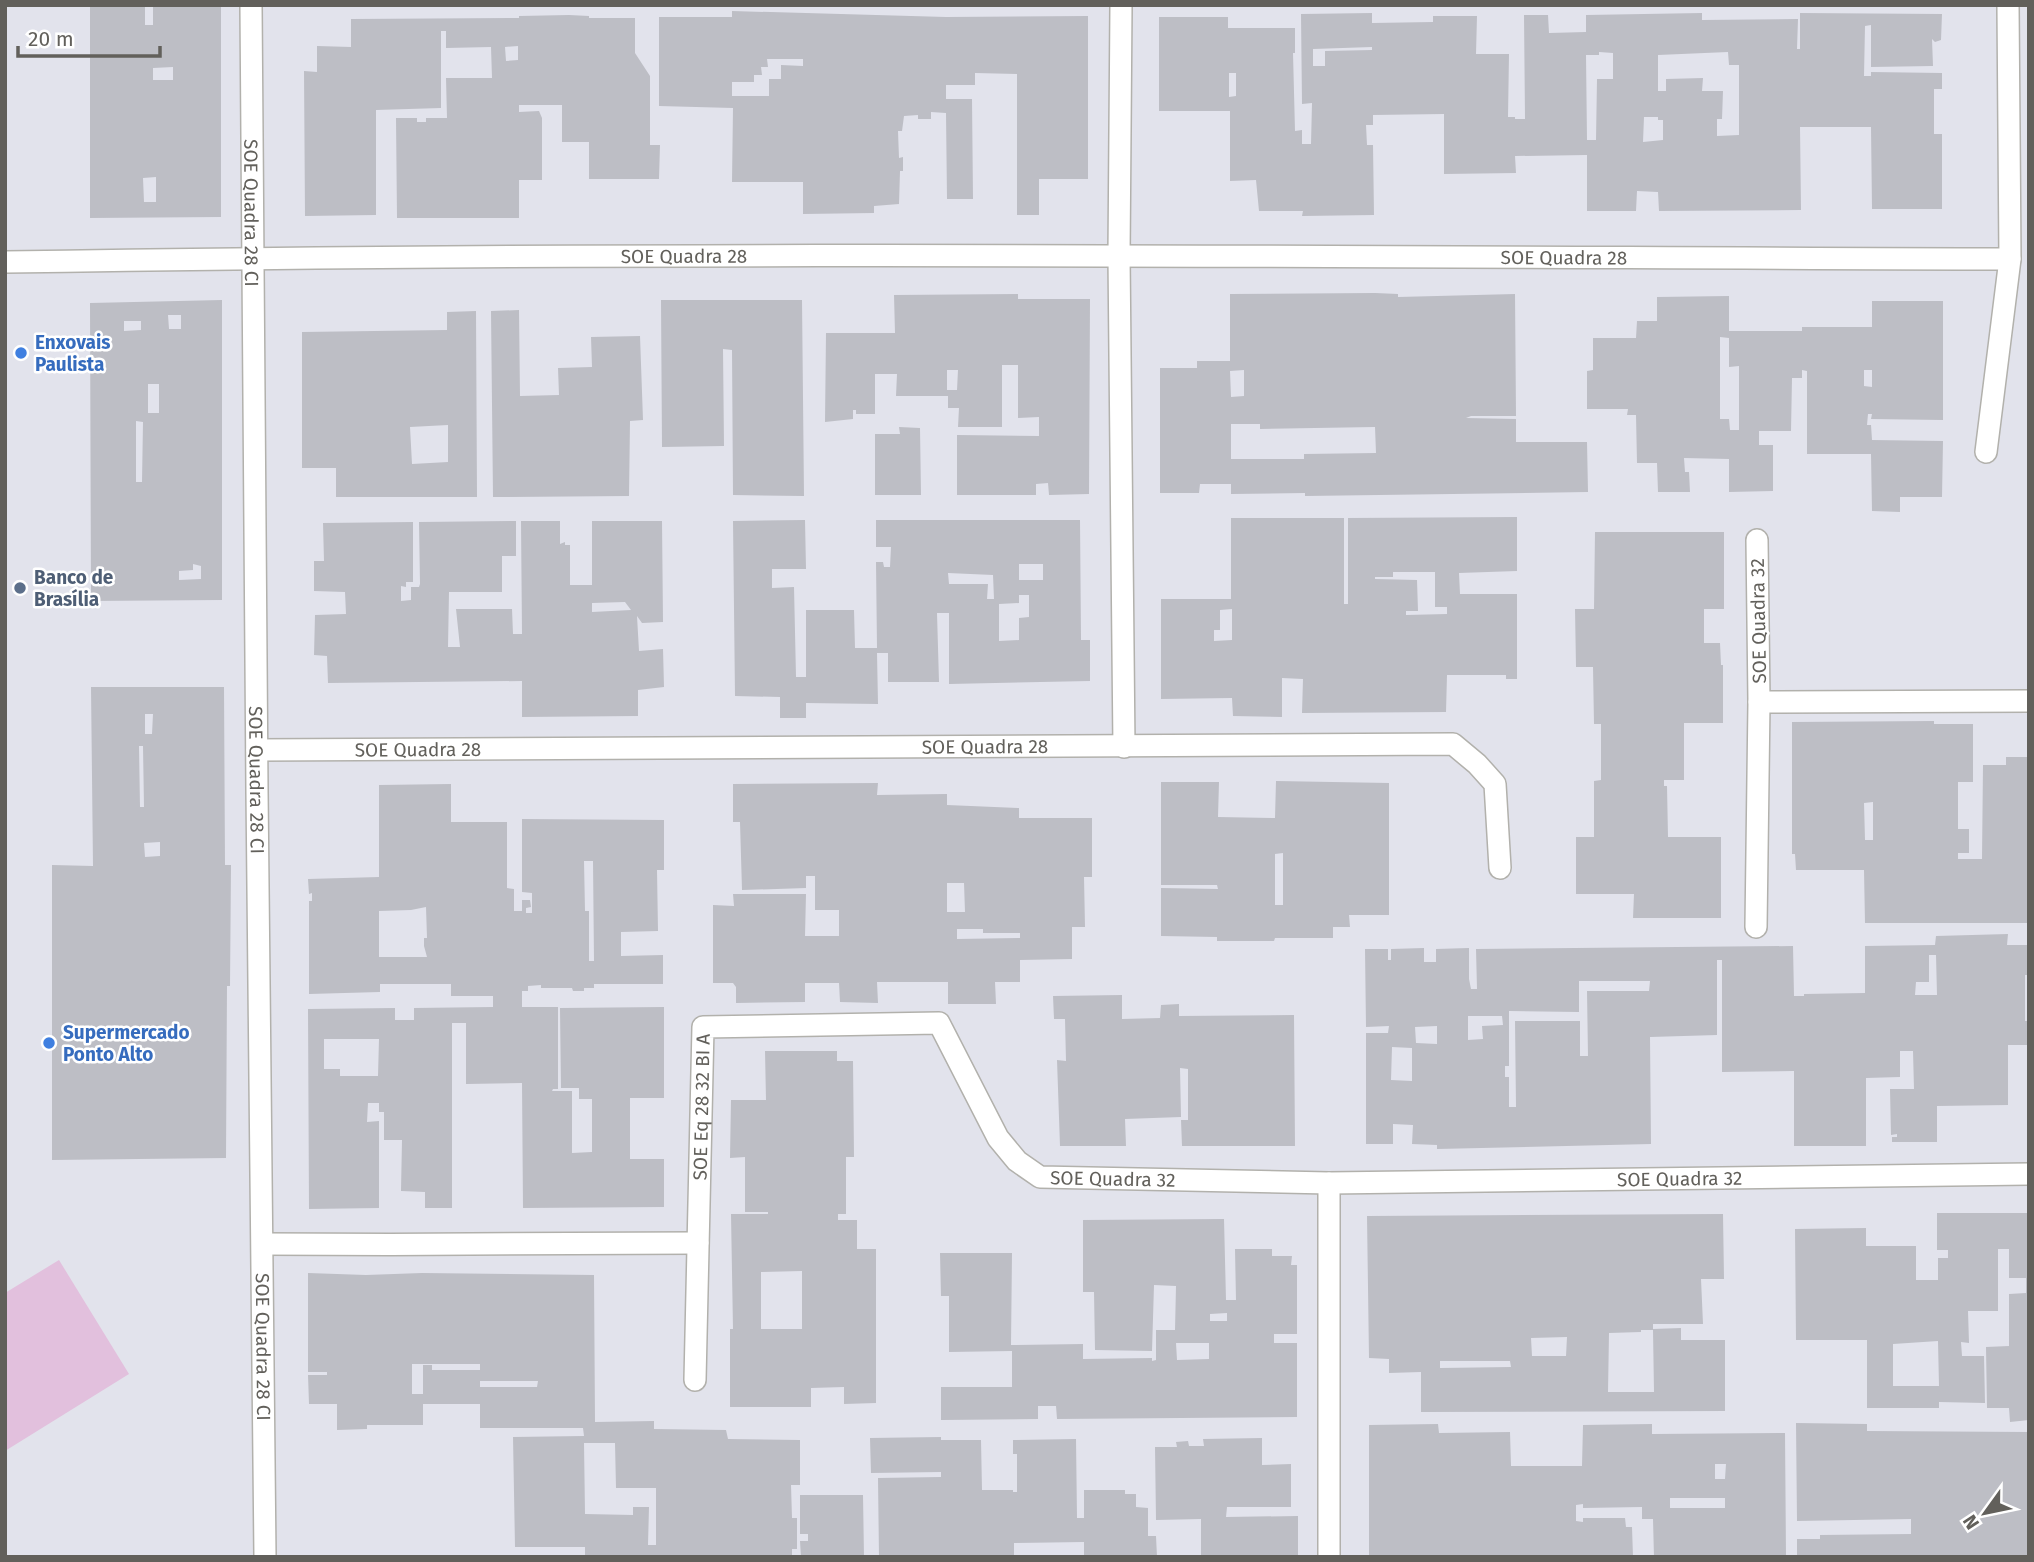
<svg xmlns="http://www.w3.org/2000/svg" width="2034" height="1562" viewBox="0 0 2034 1562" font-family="'Fira Sans',sans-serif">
  <rect width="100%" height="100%" fill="#e2e3ec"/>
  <path fill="#e2c0dd" d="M59,1260L129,1374L5,1451V1293Z"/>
  <g fill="#bdbec5" fill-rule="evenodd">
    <path d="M90,5H145V25H153V5H221V217L90,218ZM173,67V80H153V68ZM156,177V202H144L143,178Z"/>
    <path d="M732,11L946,17L1088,16V179H1039V215H1017V74L975,73V85H946V99H972L973,199H947L946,113L931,112V119H918V115L904,116L902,131H898L899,158L903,157V171H900L899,204L874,206V213L803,214V182H732L733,108L659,106V17H732ZM767,59H803V66L781,65V79H769V96H732V82H754V75H762L761,67H768Z"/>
    <path d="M1372,13V23L1433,22V16H1477L1476,54H1509L1508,117H1515V119H1525L1524,15H1548L1549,33L1586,32V15L1702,13V20L1798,19L1797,49H1800V13L1942,14L1941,40L1935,42L1932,39L1933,66L1871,67V25L1865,26L1864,76H1871V72L1942,73V89H1934V134H1942V209H1872L1871,127H1800L1801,210L1659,211L1658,192L1637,191L1636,211H1587V155L1515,156L1516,173L1444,174V114L1373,115V125H1366L1367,145H1373L1374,215L1302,216L1303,211H1259L1256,180L1230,181V111H1159V17H1228V28H1295V53H1293L1295,131L1302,130V144H1311L1312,103L1302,104L1301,14ZM1372,47V50L1325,51V66H1313V49ZM1599,52L1613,53V79H1597L1596,140H1587L1586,55H1599ZM1728,52L1729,65H1739V135L1717,136V119H1722L1723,91H1702L1703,78L1666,79V91H1658V55ZM1229,73H1236V96L1229,97ZM1644,117H1658V120H1663V140L1643,142Z"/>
    <path d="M569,15L589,16V18H635V53L650,76V145H660L659,179H589V142H562V105H519V112L539,111L542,118V180H519V218H397L396,118H417V122H426V118H447L446,78H492L491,47L446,48V31H441V108L376,110V215L305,216L304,71L317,72V46L351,47V19L519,18V16ZM518,46V60L506,61L505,47Z"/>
    <path d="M1375,293L1398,294V297L1515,294L1516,416H1471L1466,418L1516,419V442H1587L1588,492L1305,496V493L1231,494V484H1200L1199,493H1160V368H1197V361H1230V294ZM1244,370V396L1231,397L1230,371ZM1231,424H1260V429L1375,427L1376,453L1304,454V459H1231Z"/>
    <path d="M1018,294V299H1090L1089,494L1049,495L1048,483L1036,484V495H957V435L1039,436V417L1018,418V365H1002V427H958L959,408H948V396H896L897,374H875V414H856V410H853V419L825,422L826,333H895L894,295ZM947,370H958L957,390H947Z"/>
    <path d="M1729,296V331H1802V327H1872V301H1943V420L1871,419L1872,414H1868L1867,425H1871L1872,440L1943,441L1942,497H1900V512L1872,511L1871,454H1807V371L1802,370V378H1792L1791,431H1759V445H1773V491L1729,492V459L1684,458L1685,472H1689L1690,492H1658L1657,463H1637L1636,415H1627L1628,409H1587V371L1593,370V338H1636L1637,321H1657V297ZM1720,337L1729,338V367L1739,366V430H1730L1729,419H1720ZM1864,370H1872V387L1864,386Z"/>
    <path d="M222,300V600L91,601L90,303ZM168,315H181V329H169ZM124,321H141V330L124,331ZM148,384H159V413H148ZM136,421L143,422L142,482H136ZM193,564L201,566V579L179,580V571L193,570Z"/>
    <path d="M661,300H802L804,496L733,495L732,350L723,349L724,446L662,447Z"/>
    <path d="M519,310L520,396L559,395L558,368L592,367L591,337L640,336L643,420L630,421L629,496L493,497L491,311Z"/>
    <path d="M476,311L477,497H336V468H302V332L447,330V312ZM448,425V462L412,464L410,427Z"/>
    <path d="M899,427L920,428L921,495H875V434H900Z"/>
    <path d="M1517,517V571L1459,573L1460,594H1517V679H1506V675H1447L1446,712L1302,713L1303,679L1282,678V717L1233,716L1232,698L1161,699V599H1231V518H1344V604H1348V518ZM1393,572H1435V607H1447V614L1406,615V611H1418L1417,580L1375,579V577H1393ZM1232,609V640L1214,641V630H1220V610Z"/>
    <path d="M805,520L806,569H772V588L794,587L796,677H806V610H854L855,648H877L876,562H883L884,567H890L891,547H876V520H1080L1081,640H1090V681L949,684V613H937L939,682H888V653H877L878,704L806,703V718H780V697L735,696L733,521ZM1019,564H1043V580H1019ZM948,573L993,575L994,599H987L988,584H949ZM1019,595H1029V617L1019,618V640L999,641V604L1019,603Z"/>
    <path d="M516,521V556H502V592H449L448,647H460L456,609H512L513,634H522L521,521H560V544L565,542V545H570V585H592V521H662L663,622L642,623L637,616L639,651L663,649L664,687L638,690V716L522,717V681L328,683L327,656L314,655L315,615L346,614L345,592L314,591V561H324L323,523L413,522V582H406V587L401,586V601L411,600V587H419L420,584L419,522ZM625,602L631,610L592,612V603Z"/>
    <path d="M1595,532H1724V609H1704V643H1720L1721,665H1723V723H1684V780H1664V786H1667L1668,837H1721V918H1633L1634,894H1576V837H1594V781L1601,780V724H1594L1593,667H1576L1575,609H1594Z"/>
    <path d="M91,687H224L225,865H231L230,986H227L226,1158L52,1160V865L93,866ZM145,714H153L152,734H145ZM139,746H143L144,807H140ZM160,842V856L145,857L144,843Z"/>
    <path d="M1934,721V724H1973V782H1958V829H1969V853H1958V859H1982L1983,765H2006V757H2029V923H1865L1864,870H1796L1795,854H1792V722ZM1873,802V840H1865L1864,803Z"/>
    <path d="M1276,781L1389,783V915H1349L1350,927H1333V938H1275L1274,941H1217V937L1161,936V888L1218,889L1217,885H1161V782H1219L1218,817L1275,818ZM1283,853V905H1275V854Z"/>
    <path d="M878,783L877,795L947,794V805L1019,808V818H1092V877H1084L1085,927H1072V959L1020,960V982H995L996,1004H948V982H877L878,1003L840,1002L839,983H805V1002L736,1003V987L733,983H713V905L734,906L733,894H806L805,936H839V910H815V876H806V888L742,890L740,822H733V784ZM947,883H964L965,912H947ZM957,929H983V933H1020V938L957,939Z"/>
    <path d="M451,784V822H507V888L514,889V911H522V900H530L531,907L526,908V913H532V893L522,892V819L664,820V870H657L658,931L621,932V956L663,955V984H594V988H584V991H573L572,988H541V985L528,986V991H522V1007H558V1089H553L552,1091H572V1153L592,1152V1099H579V1088H561L560,1008L664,1007V1098H630V1159H664V1207L523,1208L522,1083L466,1084V1023H452V1208H425V1192L401,1191L402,1140H384V1112H379V1103H368L367,1122L379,1121V1208L309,1209L308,1009L395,1008V1020H414V1008L493,1007V996H451V984H380V992L309,994V901H312V893L309,894L308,879L379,877V785ZM584,861H593L594,961H589V911H585ZM426,907L427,938H424V946L427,957H379V911L411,910ZM324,1039H379L378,1076H340V1069H324Z"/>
    <path d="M2008,934L2007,945H2029V975H2025V1021H2029V1045H2008V1105L1937,1106V1142H1892V1137H1897V1134L1891,1135L1890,1089H1914L1913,1051H1900V1077L1866,1078V1146H1794V1071L1722,1072V960H1717V1035L1650,1037L1651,1144L1437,1149V1145L1412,1144L1413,1125L1393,1124V1144H1366V1033H1388L1389,1026L1366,1027L1365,949H1388V960H1391V949L1424,948V962H1436V949L1469,948V979L1471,989H1477L1476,949L1793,946L1794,996H1804V994L1865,993V946L1935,945L1936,936ZM1929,955H1936L1937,995H1915L1916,982H1929ZM1579,981H1650L1649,991H1587L1588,1056H1580V1021H1515L1516,1107H1509V1077H1505V1066H1509V1011L1579,1012ZM1468,1016H1502L1503,1025L1482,1026L1483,1039L1468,1040ZM1437,1026V1044L1416,1043L1415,1027ZM1392,1047L1412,1048V1081L1391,1080Z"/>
    <path d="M1122,995V1019L1160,1018L1161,1005L1179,1004V1016L1294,1015L1295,1146H1182L1181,1120H1188V1069L1180,1068L1181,1117L1125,1119L1126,1146H1060L1057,1060L1066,1061L1065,1019H1054L1053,996Z"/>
    <path d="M765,1051H837V1061H853L854,1157H846V1214H838V1220H857V1249H876V1403L844,1404V1387L811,1388V1407H730V1329H733L731,1214H768V1212H745V1157L730,1158L731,1100H766ZM802,1271V1329H761V1272Z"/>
    <path d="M1937,1213H2029V1420L2010,1422L2009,1408H1987L1986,1347L2009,1346V1294L2026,1293V1278H2009V1249H1998V1311H1968L1969,1343L1961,1342L1962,1356H1984L1985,1403L1939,1402V1408H1867V1340H1796L1795,1229L1866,1228V1246H1916V1280H1938V1258H1948V1250H1937ZM1938,1341L1939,1386H1893V1344Z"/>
    <path d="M1723,1214L1724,1279H1701L1703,1324H1653V1329L1681,1328V1340H1725V1411L1421,1412V1372L1389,1373V1359L1369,1358L1367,1216ZM1641,1330H1653L1654,1392H1608L1609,1333L1641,1332ZM1567,1337L1566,1356H1532L1531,1338ZM1440,1361H1510L1511,1367L1440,1368Z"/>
    <path d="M1224,1219L1226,1300H1236L1235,1249H1272V1256H1292L1291,1265H1297V1334H1274V1343H1297V1417L1057,1419L1056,1406H1038V1419L941,1420V1387H1012V1351L949,1352V1296H941L940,1253H1012L1011,1345L1083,1344V1359L1152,1358V1361L1156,1360V1330H1175L1176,1286L1154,1285L1152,1351L1095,1350L1094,1292H1083V1220ZM1227,1313V1321H1210V1314ZM1176,1343H1209V1359L1177,1360Z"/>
    <path d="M308,1273L366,1275L422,1273L594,1275L595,1422L654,1421V1429L726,1430L728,1439L800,1440V1485H791L792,1518H797V1549H792V1557H585V1547H515L513,1437L584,1436L583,1428H480V1404H423V1425H367V1429L337,1430V1404H309L308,1375H327V1372H308ZM412,1364H480V1370H432V1365H423V1394H412ZM480,1381H538L537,1387H480ZM584,1443H615L616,1488H656V1545H648L649,1507H633V1515L585,1514Z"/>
    <path d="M1796,1423L1867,1424V1431L2029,1432V1557H1797V1539H1820V1535L1911,1534V1519L1797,1521Z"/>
    <path d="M1438,1424L1439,1433L1510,1432L1511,1466H1582L1583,1425L1652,1424V1434L1785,1433L1786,1557H1654L1653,1519H1642V1507L1583,1508V1504L1576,1505V1521L1583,1522V1518H1625L1626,1527H1632L1633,1557H1369V1425ZM1715,1464H1726L1725,1479H1715ZM1670,1498H1725V1508H1670Z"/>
    <path d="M941,1437V1440H981L982,1490H1013V1492H1017V1454H1013V1440L1076,1439L1077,1518H1084V1490H1125V1494H1136V1507L1148,1508V1536H1156L1157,1557H1084V1542L1014,1543V1557H879L878,1478L941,1477V1472L871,1473L870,1438Z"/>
    <path d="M1262,1438V1465L1291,1464V1507H1227L1226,1517L1298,1516V1557H1201V1519L1156,1520L1155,1447H1177L1176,1442L1188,1441L1189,1446H1204L1203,1439Z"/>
    <path d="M800,1495H863L864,1557H801L800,1541H808V1534H800Z"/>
  </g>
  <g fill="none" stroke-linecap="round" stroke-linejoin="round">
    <g stroke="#b2b1ac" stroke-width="24">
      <g id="minor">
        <path d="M1121,5L1119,256L1124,747"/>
        <path id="s1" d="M5,262C673,251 1342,257 2010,259"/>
        <path d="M1986,452L2010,259L2008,5"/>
        <path d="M1759,702L2029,701"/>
        <path id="s2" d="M257,750L1453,744L1477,764L1495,784L1500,868"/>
        <path d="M1756,927L1759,702L1757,540"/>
        <path d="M263,1244C408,1245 553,1244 698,1243"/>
        <path id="s3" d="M695,1380L703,1027L939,1023L998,1138L1017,1161L1040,1177L1329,1183L2029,1174"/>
        <path d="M1329,1557V1183"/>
      </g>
    </g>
    <g stroke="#b2b1ac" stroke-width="24">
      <g id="tertiary">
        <path id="s4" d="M251,5C251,522 262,1040 265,1557"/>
      </g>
    </g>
    <use href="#minor" stroke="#fff" stroke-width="21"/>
    <use href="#tertiary" stroke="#fff" stroke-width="21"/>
  </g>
  <g fill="#3f7fe0" stroke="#fff" stroke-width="2.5">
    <circle cx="21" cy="353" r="7"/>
    <circle cx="49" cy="1043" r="7"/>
  </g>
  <circle fill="#5c6f8a" stroke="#fff" stroke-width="2.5" cx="20" cy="588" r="7"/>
  <g text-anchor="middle" stroke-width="5" stroke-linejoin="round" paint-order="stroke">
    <g font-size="19" fill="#62605b" stroke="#fff">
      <text dy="7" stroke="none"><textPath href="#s4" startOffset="208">SOE Quadra 28 CI</textPath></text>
      <text dy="7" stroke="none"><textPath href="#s1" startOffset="679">SOE Quadra 28</textPath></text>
      <text dy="7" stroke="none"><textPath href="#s1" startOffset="1559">SOE Quadra 28</textPath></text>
      <text transform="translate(1758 621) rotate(-91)" y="7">SOE Quadra 32</text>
      <text dy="7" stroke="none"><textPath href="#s2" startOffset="728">SOE Quadra 28</textPath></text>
      <text dy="7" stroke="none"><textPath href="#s2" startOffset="161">SOE Quadra 28</textPath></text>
      <text dy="7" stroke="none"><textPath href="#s4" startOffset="775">SOE Quadra 28 CI</textPath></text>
      <text dy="7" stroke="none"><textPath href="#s3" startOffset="273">SOE Eq 28 32 BI A</textPath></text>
      <text dy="7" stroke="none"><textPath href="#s3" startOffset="849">SOE Quadra 32</textPath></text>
      <text dy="7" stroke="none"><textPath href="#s3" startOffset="1416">SOE Quadra 32</textPath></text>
      <text dy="7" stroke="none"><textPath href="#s4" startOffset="1342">SOE Quadra 28 CI</textPath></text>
    </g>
    <g font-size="19" font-weight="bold" fill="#366cbe" stroke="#fff" text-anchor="start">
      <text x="35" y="349">Enxovais<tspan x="35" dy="22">Paulista</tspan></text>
      <text x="63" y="1039">Supermercado<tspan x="63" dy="22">Ponto Alto</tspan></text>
    </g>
    <g font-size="19" font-weight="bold" fill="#4e5e75" stroke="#fff" text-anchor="start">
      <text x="34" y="584">Banco de<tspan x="34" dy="22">Brasília</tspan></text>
    </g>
  </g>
  <rect width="2034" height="1562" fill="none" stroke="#62605b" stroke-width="14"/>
  <g transform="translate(1985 1513) rotate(237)" stroke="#ffffff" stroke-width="5" paint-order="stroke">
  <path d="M0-5L12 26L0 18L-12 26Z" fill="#62605b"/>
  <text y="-10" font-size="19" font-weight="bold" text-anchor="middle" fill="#62605b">N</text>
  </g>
  <path d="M18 46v10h142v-10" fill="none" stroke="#62605b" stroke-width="3.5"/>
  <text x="28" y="46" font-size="21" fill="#62605b" stroke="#ffffff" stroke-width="5" paint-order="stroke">20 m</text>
</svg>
